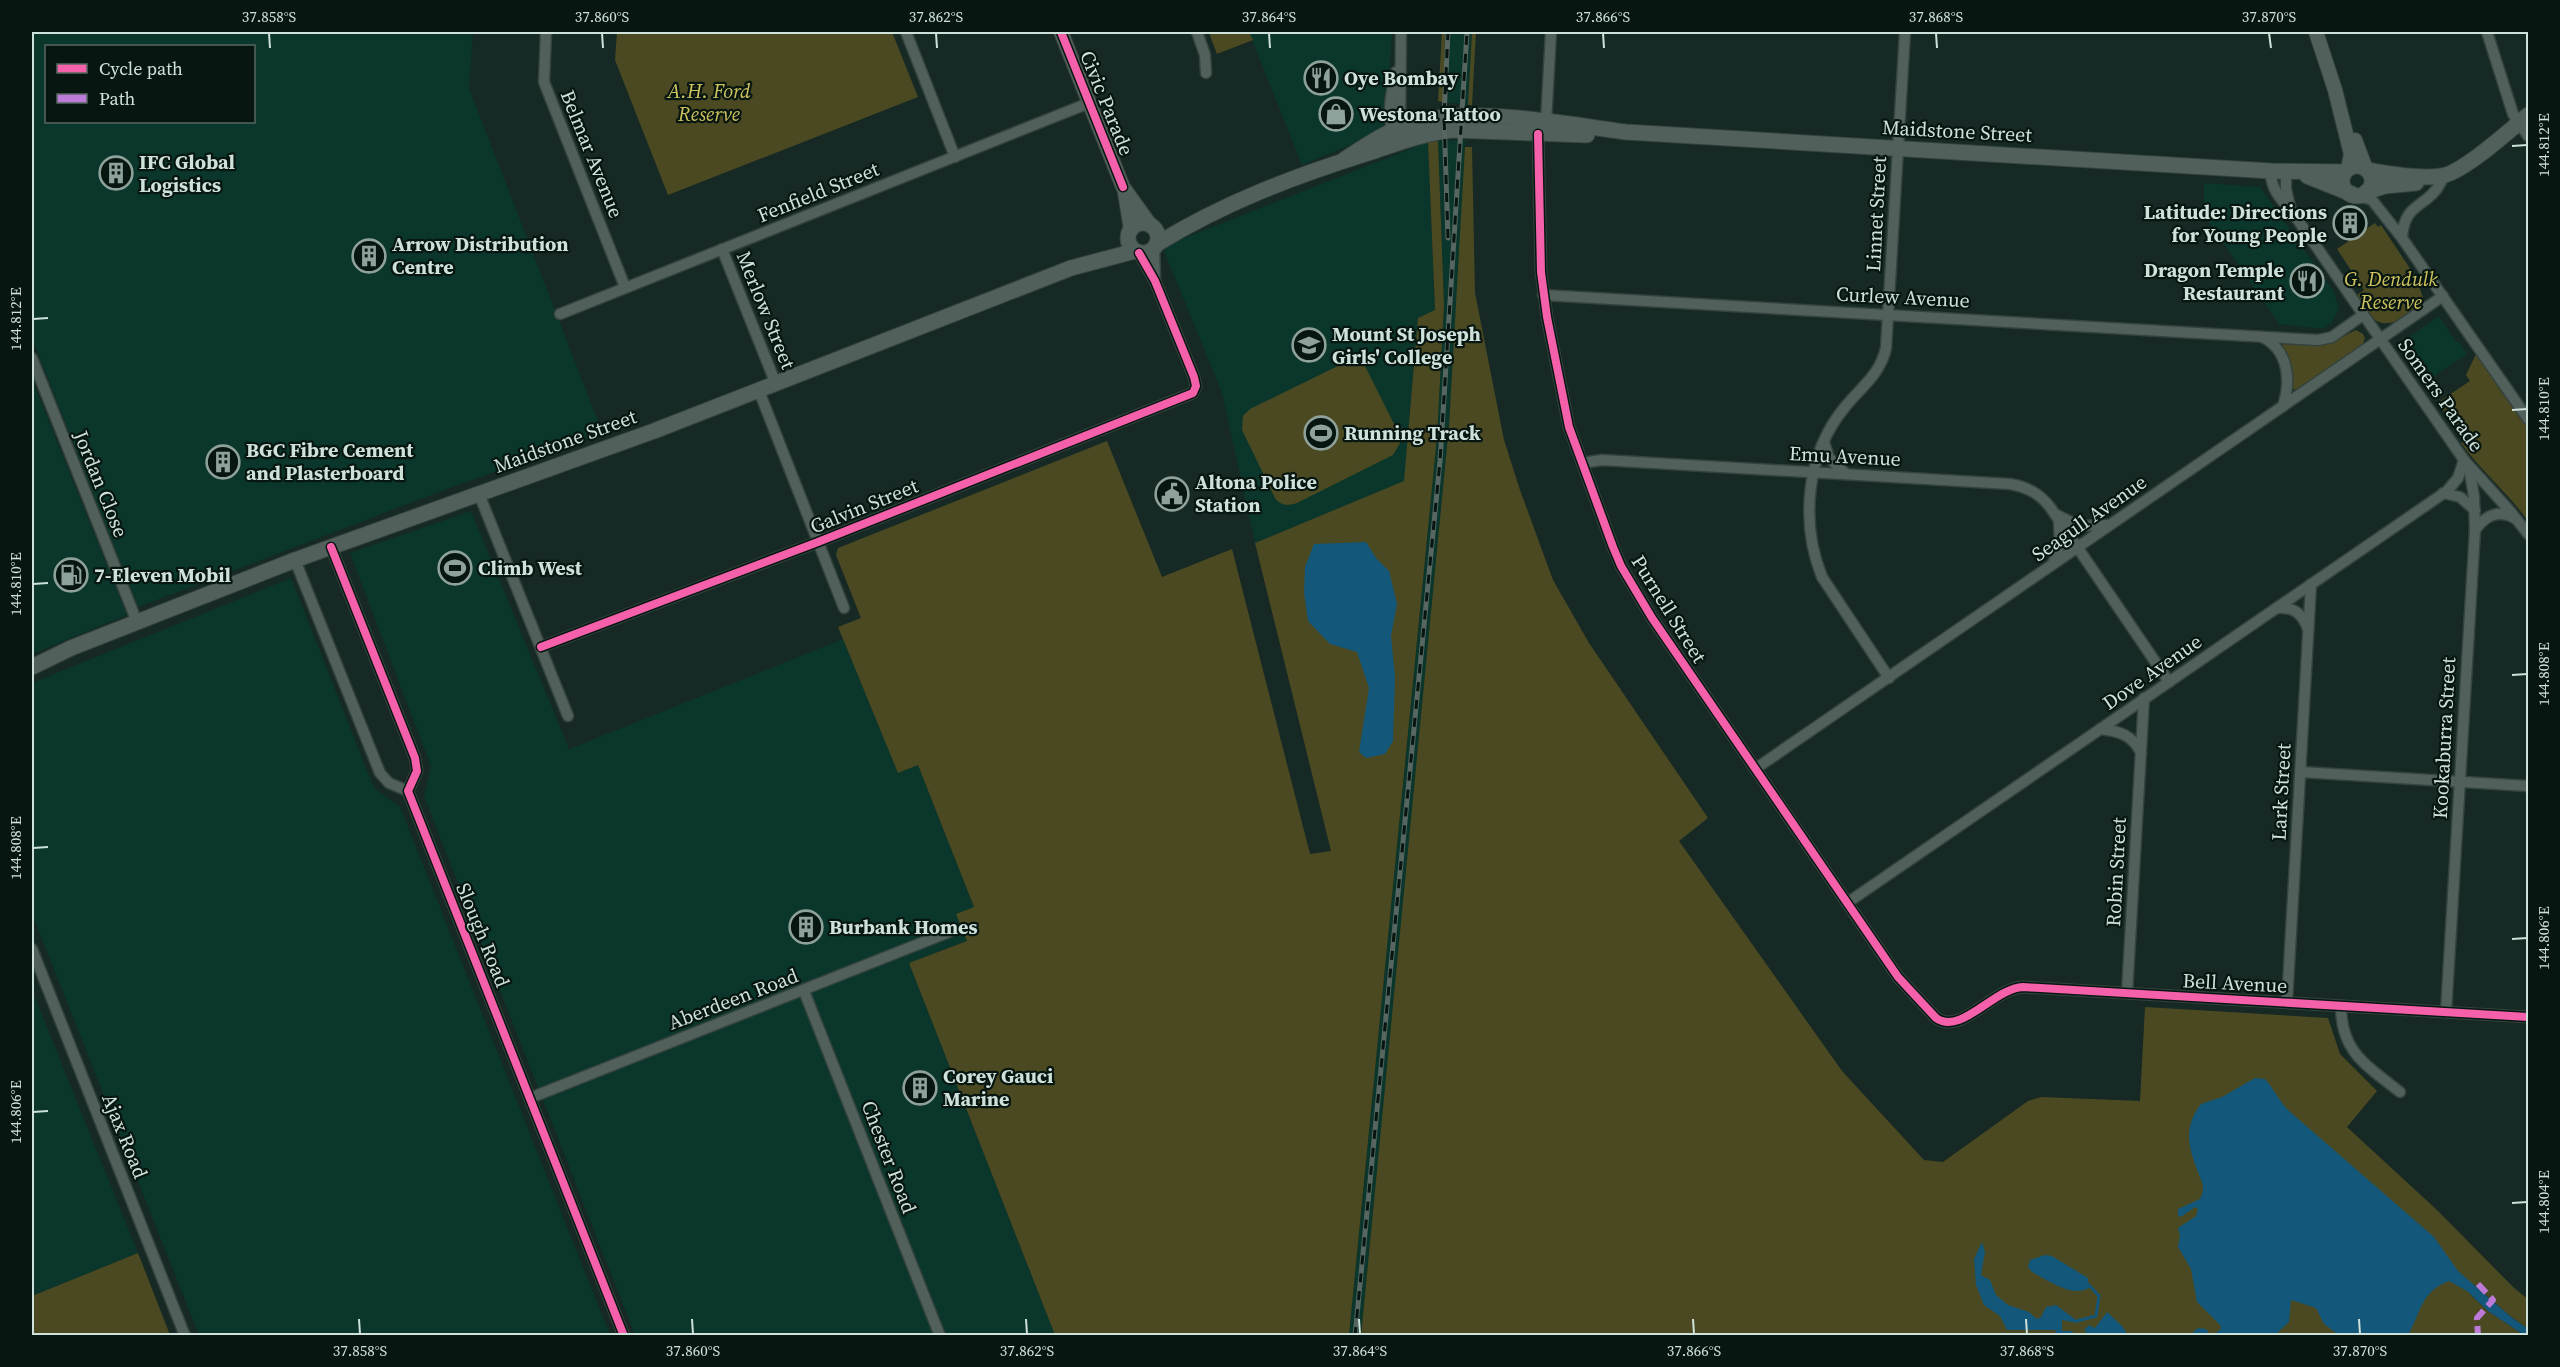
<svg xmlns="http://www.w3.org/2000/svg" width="2560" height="1367" viewBox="0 0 2560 1367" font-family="'Source Serif 4',serif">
  <rect width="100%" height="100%" fill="#162924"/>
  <g fill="#0a362b" fill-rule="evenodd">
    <path d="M32,32H473L469,88L603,434L460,484L138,607L32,338ZM46,46H254V122H46Z"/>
    <path d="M1249,32H1392L1386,125L1381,132L1302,165Z"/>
    <path d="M1445,32H1472L1468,105L1443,102Z"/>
    <path d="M1465,140L1459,276L1449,426L1386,1080L1361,1335L1349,1336L1437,437L1444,305L1438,141Z"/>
    <path d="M1428,142L1435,311L1418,318L1404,482L1255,543L1222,393L1164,251L1167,245Z"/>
    <path d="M2204,183L2260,187L2334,292L2339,309L2332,322L2323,329L2279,324L2204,215Z"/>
    <path d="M2439,316L2456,342L2458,341L2467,354L2427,381L2401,343Z"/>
    <path d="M32,380L127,615L32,654Z"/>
    <path d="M471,511L569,749L843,639L898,772L918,765L974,907L967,941L909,963L1055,1335H635L424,796L431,766L350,553Z"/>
    <path d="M291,578L374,788L400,807L610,1335H199L32,914V683Z"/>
    <path d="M32,990L138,1253L32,1296Z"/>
  </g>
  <g fill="#4b4921">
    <path d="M617,32H892L918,97L668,195L615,60Z"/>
    <path d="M1213,32H1249L1253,40L1217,54L1209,33Z"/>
    <path d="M1442,32H1445L1443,102L1438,101Z"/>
    <path d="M1472,32H1476L1472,105H1468Z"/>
    <path d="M1438,141L1444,305L1437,437L1349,1335H1055L909,963L967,941L956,914L974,907L918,765L898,773L843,639L838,627L861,618L836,555L838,548L1107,441L1162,577L1232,549L1310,854L1331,851L1255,543L1404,481L1418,318L1435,310L1428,142Z"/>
    <path d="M1465,147H1472L1475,293L1504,440L1520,490L1553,580L1589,643L1708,818L1679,841L1842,1071L1924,1160L1943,1162L2028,1101L2041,1097L2140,1101L2145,1007L2328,1018L2340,1054L2377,1091L2347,1127L2438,1211L2514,1288L2528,1299V1329L2510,1316L2473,1284L2469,1293L2488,1311L2524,1335L1361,1336L1449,426Z"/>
    <path d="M2375,223L2378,227L2381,225L2421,285L2420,289L2424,301C2413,312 2389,332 2374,319C2367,312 2362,303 2357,295L2364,290L2337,249Z"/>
    <path d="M2356,330L2363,334L2365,338L2362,346L2297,390L2293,389L2291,365L2282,347L2283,344H2328Z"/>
    <path d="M2477,352L2528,426V521C2508,493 2481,471 2461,443L2466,439L2439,405L2440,401L2470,381L2466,375Z"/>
    <path d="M1354,360L1365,366L1400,436V443L1393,455L1297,503C1288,506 1281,506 1275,498L1242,430L1243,416L1250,409L1348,361Z"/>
    <path d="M138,1253L170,1335H32V1296Z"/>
  </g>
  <g fill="#13577b">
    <path d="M1366,542L1376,558L1389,571L1397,604L1391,636L1395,677L1393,741L1385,754L1366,758L1359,752L1369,688L1357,652L1330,644L1308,621L1304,592L1305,567L1314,544Z"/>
    <path d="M2255,1078L2265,1079C2274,1089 2279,1101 2289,1111L2434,1237L2458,1271L2511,1317L2528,1329V1335H2524L2488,1311L2467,1291L2449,1281C2420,1292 2421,1313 2408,1335H2339L2324,1324L2316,1308L2291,1300L2289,1322L2275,1335H2190L2198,1328L2206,1329L2209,1333L2214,1334L2220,1330L2221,1326L2197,1302L2191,1269L2178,1247L2180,1236L2178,1228L2196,1216L2198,1209L2195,1207L2181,1217L2178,1215V1209L2200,1199C2206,1187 2202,1183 2198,1172C2188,1146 2183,1128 2201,1104L2222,1097Z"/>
    <path d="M1982,1242L1985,1252L1981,1275L1990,1280L1996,1295L2008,1305L2029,1312L2037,1319L2041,1317L2046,1307L2056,1305L2076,1320L2077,1323L2062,1320V1331H2071L2076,1335H2057L2055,1330H2007L2000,1316L1984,1305L1976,1285L1974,1259Z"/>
    <path d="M2045,1255L2052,1256L2088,1278L2089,1288C2071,1298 2048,1280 2032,1272L2028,1267L2030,1260Z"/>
    <path d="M2107,1312L2122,1326L2128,1335L2087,1333L2084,1330L2089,1325L2095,1328Z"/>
  </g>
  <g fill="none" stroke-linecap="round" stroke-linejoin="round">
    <path stroke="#13577b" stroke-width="3" d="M2077,1321L2096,1316L2099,1296L2089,1285"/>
    <g stroke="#34433e" stroke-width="13">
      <g id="minor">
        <path d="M546,32L544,82L625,287"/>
        <path d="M906,32L955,157"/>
        <path d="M1197,32L1205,55L1206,73"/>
        <path d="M2487,32L2513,114L2528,136"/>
        <path d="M1546,122L1551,32"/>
        <path d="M1400,128L1401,32"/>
        <path d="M1393,131C1386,114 1392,90 1396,72"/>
        <path d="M1538,134L1541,272L1547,317L1569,427L1613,547L1621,566L1652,618L1898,977L1936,1018C1961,1036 1994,988 2023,987L2528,1017"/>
        <path d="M2271,171C2270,187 2280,199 2291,210L2464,460L2510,511L2528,534"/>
        <path d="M2286,171V189L2290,207"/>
        <path d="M2357,195L2372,200L2402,238L2528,419"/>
        <path d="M2402,238C2404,201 2428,208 2441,182"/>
        <path d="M1154,248L1155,278"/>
        <path d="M722,249L776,384"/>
        <path d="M1543,295L2318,340L2332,337L2363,315"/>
        <path d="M560,314L1089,103"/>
        <path d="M2262,337C2289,350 2291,381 2283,406"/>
        <path d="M32,358L137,622"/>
        <path d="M759,391L844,608"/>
        <path d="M1824,442L1829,458L1846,474"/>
        <path d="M1582,463L1602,460L2010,484C2027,487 2039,493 2050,507L2169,682"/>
        <path d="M2443,493L2460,497L2475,510"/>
        <path d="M479,494L568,716"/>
        <path d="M2057,515L2079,526L2108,525"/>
        <path d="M2475,530C2486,514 2500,509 2516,519"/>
        <path d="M331,547L415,758L417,771L408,791L624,1336"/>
        <path d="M295,560L380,773L389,783L408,791"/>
        <path d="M2053,564L2060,544L2059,524"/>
        <path d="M2277,608C2294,607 2302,613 2308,629"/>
        <path d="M541,647L818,542L1193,393L1196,386L1194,377L1155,281L1139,253"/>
        <path d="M1889,678L1822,577C1800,522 1806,454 1845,407C1861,387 1880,375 1886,348L1905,32"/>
        <path d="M2100,729C2119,731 2133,735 2141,753"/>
        <path d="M1755,769L2443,296"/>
        <path d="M2301,772L2528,786"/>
        <path d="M1847,903L2447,491L2458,478L2464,460"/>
        <path d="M32,949L185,1336"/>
        <path d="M804,991L940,1336"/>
        <path d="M2127,993L2144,698"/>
        <path d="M2287,1002L2311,584"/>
        <path d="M2341,1006C2341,1052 2366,1065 2400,1092"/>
        <path d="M2446,1012L2475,530L2474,497L2469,467"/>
        <path d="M530,1098L949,932"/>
      </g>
    </g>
    <g stroke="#34433e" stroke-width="16">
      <g id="tertiary">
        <path d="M1061,32L1123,187L1151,226"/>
        <path d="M2316,32L2335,90L2351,154L2348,169"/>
        <path d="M2355,140L2366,169"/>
        <path d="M1125,193L1131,230"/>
      </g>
    </g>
    <g stroke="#34433e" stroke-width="17">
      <g id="secondary">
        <path d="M1345,159C1365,146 1387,131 1410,124C1467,105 1565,124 1626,132L2271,171L2345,172"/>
        <circle cx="2357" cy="181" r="15"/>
        <path d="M2367,170C2390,174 2418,179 2441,176C2463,173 2510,130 2528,115"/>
        <path d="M2307,176L2352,194"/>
        <path d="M2366,192L2385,186L2416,183"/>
        <circle cx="1143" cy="238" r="15"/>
        <path d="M1157,244C1223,203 1295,176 1368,153C1396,144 1423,133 1453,130L1587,135"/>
        <path d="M32,667L71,648L295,560L654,431L1071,268L1135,251"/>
      </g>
    </g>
    <use href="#minor" stroke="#52605c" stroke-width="10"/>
    <use href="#tertiary" stroke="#52605c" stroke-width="14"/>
    <use href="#secondary" stroke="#52605c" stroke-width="15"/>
    <g stroke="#586662" stroke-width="5">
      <g id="rail">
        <path d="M1448,238L1444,116L1448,32"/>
        <path d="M1355,1336L1440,461L1467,32"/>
      </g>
    </g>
    <use href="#rail" stroke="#081611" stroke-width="3" stroke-dasharray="9" stroke-linecap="butt"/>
    <path stroke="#bd7bd9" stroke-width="6" stroke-dasharray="12 6" stroke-linecap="butt" d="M2478,1284L2493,1300L2477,1318L2478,1336"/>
    <g stroke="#081611" stroke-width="11">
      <g id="cycleway">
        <path d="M1061,32L1123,187"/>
        <path d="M1538,134L1541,272L1547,317L1569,427L1613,547L1621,566L1652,618L1898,977L1936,1018C1961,1036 1994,988 2023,987L2528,1017"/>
        <path d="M331,547L415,758L417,771L408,791L624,1336"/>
        <path d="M541,647L818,542L1193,393L1196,386L1194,377L1155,281L1139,253"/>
      </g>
    </g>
    <use href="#cycleway" stroke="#f560ab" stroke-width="8"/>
  </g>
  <path fill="none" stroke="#cee1da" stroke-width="2" d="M269,33L270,48M602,33L603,48M936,33L937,48M1269,33L1270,48M1603,33L1604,48M1936,33L1937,48M2269,33L2271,48M2512,146L2527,145M33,319L48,318M2512,410L2527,409M33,584L48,583M2512,675L2527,674M33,848L48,847M2512,939L2527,938M33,1112L48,1111M2512,1203L2527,1202M359,1319L360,1334M692,1319L693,1334M1026,1319L1027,1334M1359,1319L1360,1334M1693,1319L1694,1334M2026,1319L2027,1334M2359,1319L2360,1334"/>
  <defs>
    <g id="restaurant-ring" transform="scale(1.725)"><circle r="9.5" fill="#081611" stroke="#8ea19a" stroke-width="1.5"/><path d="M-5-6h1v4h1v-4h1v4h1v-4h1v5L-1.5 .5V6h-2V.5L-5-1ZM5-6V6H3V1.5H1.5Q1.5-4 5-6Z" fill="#8ea19a"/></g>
    <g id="shop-ring" transform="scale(1.725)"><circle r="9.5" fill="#081611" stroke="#8ea19a" stroke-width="1.5"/><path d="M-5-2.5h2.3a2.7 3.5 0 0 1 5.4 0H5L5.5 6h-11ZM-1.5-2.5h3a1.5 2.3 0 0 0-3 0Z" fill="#8ea19a"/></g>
    <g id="building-ring" transform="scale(1.725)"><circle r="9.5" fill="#081611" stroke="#8ea19a" stroke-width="1.5"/><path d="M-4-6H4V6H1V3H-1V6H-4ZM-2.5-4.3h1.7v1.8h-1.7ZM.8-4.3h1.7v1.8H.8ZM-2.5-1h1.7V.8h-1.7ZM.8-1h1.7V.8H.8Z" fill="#8ea19a"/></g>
    <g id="school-ring" transform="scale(1.725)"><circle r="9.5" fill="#081611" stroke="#8ea19a" stroke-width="1.5"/><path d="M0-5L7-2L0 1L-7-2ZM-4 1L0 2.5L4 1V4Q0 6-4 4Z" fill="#8ea19a"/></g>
    <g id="stadium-ring" transform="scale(1.725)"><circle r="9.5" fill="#081611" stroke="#8ea19a" stroke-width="1.5"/><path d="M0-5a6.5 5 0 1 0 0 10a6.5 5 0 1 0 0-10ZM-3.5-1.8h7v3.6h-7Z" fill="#8ea19a"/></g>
    <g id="civic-ring" transform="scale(1.725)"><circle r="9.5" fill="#081611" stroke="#8ea19a" stroke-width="1.5"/><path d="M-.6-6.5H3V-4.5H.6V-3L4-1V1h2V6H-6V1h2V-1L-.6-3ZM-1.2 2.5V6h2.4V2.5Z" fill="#8ea19a"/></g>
    <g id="fuel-ring" transform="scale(1.725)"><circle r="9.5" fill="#081611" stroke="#8ea19a" stroke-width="1.5"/><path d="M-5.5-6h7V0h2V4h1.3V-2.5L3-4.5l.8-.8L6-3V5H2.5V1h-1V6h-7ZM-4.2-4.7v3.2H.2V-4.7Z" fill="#8ea19a"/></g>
  </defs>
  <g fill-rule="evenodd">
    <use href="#restaurant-ring" x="1321" y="78"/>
    <use href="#shop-ring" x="1336" y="114"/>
    <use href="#building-ring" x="116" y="173"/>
    <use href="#building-ring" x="2350" y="223"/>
    <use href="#building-ring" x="369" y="256"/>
    <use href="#restaurant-ring" x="2307" y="281"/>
    <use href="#school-ring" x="1309" y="345"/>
    <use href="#stadium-ring" x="1321" y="433"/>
    <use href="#building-ring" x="223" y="462"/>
    <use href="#civic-ring" x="1172" y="494"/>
    <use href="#stadium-ring" x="455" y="568"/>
    <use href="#fuel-ring" x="71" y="575"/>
    <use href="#building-ring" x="806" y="927"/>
    <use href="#building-ring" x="920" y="1088"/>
  </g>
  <g text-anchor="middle" stroke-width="4.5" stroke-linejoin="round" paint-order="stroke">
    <g font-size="20" font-weight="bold" fill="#cee1da" stroke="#081611" text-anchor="start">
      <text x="1344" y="85">Oye Bombay</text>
      <text x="1359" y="121">Westona Tattoo</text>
      <text x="139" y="169">IFC Global<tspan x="139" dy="23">Logistics</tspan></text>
      <text x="2327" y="219" text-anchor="end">Latitude: Directions<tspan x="2327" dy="23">for Young People</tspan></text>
      <text x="392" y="251">Arrow Distribution<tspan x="392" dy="23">Centre</tspan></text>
      <text x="2284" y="277" text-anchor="end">Dragon Temple<tspan x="2284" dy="23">Restaurant</tspan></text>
      <text x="1332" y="341">Mount St Joseph<tspan x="1332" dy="23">Girls' College</tspan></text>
      <text x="1344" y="440">Running Track</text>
      <text x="246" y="457">BGC Fibre Cement<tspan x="246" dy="23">and Plasterboard</tspan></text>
      <text x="1195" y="489">Altona Police<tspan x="1195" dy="23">Station</tspan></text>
      <text x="478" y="575">Climb West</text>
      <text x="94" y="582">7-Eleven Mobil</text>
      <text x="829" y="934">Burbank Homes</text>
      <text x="943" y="1083">Corey Gauci<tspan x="943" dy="23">Marine</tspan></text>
    </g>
    <g font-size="20" font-style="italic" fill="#cec35e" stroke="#081611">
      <text x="709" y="98">A.H. Ford<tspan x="709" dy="23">Reserve</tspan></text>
      <text x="2391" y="286">G. Dendulk<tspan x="2391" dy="23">Reserve</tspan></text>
    </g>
    <g font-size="20" fill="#cee1da" stroke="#081611">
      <text transform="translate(1107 103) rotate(68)" y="7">Civic Parade</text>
      <text transform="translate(1957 131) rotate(3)" y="7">Maidstone Street</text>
      <text transform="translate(592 154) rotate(68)" y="7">Belmar Avenue</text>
      <text transform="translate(818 192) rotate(-22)" y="7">Fenfield Street</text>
      <text transform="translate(1876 214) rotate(-87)" y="7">Linnet Street</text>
      <text transform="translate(1903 297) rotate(3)" y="7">Curlew Avenue</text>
      <text transform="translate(766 310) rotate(68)" y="7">Merlow Street</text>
      <text transform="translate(2441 395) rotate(55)" y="7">Somers Parade</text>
      <text transform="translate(565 441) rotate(-20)" y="7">Maidstone Street</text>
      <text transform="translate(1845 456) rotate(3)" y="7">Emu Avenue</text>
      <text transform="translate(101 484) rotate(68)" y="7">Jordan Close</text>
      <text transform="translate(864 506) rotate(-22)" y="7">Galvin Street</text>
      <text transform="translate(2089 518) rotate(-35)" y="7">Seagull Avenue</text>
      <text transform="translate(1669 609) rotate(58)" y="7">Purnell Street</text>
      <text transform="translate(2152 672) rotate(-35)" y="7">Dove Avenue</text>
      <text transform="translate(2444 738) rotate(-87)" y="7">Kookaburra Street</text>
      <text transform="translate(2281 792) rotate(-87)" y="7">Lark Street</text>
      <text transform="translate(2116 872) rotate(-87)" y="7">Robin Street</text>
      <text transform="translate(483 935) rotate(68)" y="7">Slough Road</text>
      <text transform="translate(2235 983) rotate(3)" y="7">Bell Avenue</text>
      <text transform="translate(733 999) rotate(-21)" y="7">Aberdeen Road</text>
      <text transform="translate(125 1136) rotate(68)" y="7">Ajax Road</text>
      <text transform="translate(889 1157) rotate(69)" y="7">Chester Road</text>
    </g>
  </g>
  <rect width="2560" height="1367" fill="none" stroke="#081611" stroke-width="66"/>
  <rect x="45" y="45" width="210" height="78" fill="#081611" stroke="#576761" stroke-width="1.5"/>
  <rect x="57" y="64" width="30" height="9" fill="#f560ab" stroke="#576761" stroke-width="1.5"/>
  <text x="99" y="75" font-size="18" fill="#cee1da">Cycle path</text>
  <rect x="57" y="94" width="30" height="9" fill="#bd7bd9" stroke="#576761" stroke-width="1.5"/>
  <text x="99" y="105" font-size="18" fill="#cee1da">Path</text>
  <rect x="33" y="33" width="2494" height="1301" fill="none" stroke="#cee1da" stroke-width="2"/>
  <g font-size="15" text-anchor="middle" fill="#cee1da">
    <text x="269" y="22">37.858°S</text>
    <text x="602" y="22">37.860°S</text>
    <text x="936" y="22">37.862°S</text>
    <text x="1269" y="22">37.864°S</text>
    <text x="1603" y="22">37.866°S</text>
    <text x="1936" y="22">37.868°S</text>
    <text x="2269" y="22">37.870°S</text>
    <text transform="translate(2544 145) rotate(-90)" y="5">144.812°E</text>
    <text transform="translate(16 319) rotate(-90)" y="5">144.812°E</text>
    <text transform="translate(2544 409) rotate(-90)" y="5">144.810°E</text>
    <text transform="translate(16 584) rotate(-90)" y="5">144.810°E</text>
    <text transform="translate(2544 674) rotate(-90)" y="5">144.808°E</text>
    <text transform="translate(16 848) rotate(-90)" y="5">144.808°E</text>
    <text transform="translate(2544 938) rotate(-90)" y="5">144.806°E</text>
    <text transform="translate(16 1112) rotate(-90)" y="5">144.806°E</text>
    <text transform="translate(2544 1202) rotate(-90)" y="5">144.804°E</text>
    <text x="360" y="1356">37.858°S</text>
    <text x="693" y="1356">37.860°S</text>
    <text x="1027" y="1356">37.862°S</text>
    <text x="1360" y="1356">37.864°S</text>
    <text x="1694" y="1356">37.866°S</text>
    <text x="2027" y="1356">37.868°S</text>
    <text x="2360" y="1356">37.870°S</text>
  </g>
</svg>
